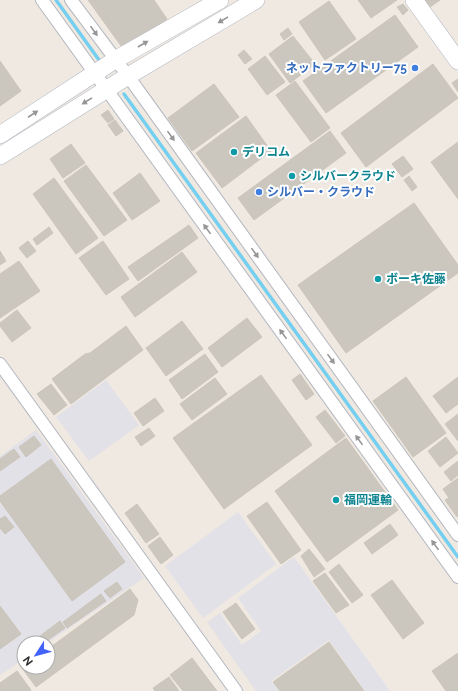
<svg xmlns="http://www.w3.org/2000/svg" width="458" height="691" viewBox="0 0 458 691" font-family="Raleway,'Noto Sans JP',sans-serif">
  <rect width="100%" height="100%" fill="#efe9e1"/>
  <g fill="#e3e1e8">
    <path d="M106,380L139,425L89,461L56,417Z"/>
    <path d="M36,430L144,578L47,643H24V659L0,675V456Z"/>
    <path d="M238,512L276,564L203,618L165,566Z"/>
    <path d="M294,557L390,691H365L329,640L271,681L279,691H256L207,622L220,613L242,645L261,631L238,598Z"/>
  </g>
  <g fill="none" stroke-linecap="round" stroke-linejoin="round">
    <g stroke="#75cff0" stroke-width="3.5">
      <path d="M56,0L99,60"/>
      <path d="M124,94L458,557"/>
    </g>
  </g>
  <g fill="#cbc7bf" stroke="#cbc5ba">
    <path d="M88,0H154L167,19L124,50Z"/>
    <path d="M358,0H397L371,18Z"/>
    <path d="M425,0H440L430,7Z"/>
    <path d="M329,1L356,39L325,60L299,22Z"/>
    <path d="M403,4L408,10L403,15L397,7Z"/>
    <path d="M395,15L418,47L326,113L303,81Z"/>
    <path d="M288,28L292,34L284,40L280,34Z"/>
    <path d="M293,36L315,64L290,83L269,54Z"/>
    <path d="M244,50L252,59L245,64L238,55Z"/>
    <path d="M265,56L285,82L267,95L248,69Z"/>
    <path d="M0,61L21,91L0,106Z"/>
    <path d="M433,64L458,98L366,167L341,133Z"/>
    <path d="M458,79V92L452,83Z"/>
    <path d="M295,81L330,128L311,142L276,95Z"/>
    <path d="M214,84L239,117L192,151L168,118Z"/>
    <path d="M108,110L114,119L108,123L101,115Z"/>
    <path d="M246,116L271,151L222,188L196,153Z"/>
    <path d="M115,120L123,131L116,136L108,125Z"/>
    <path d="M330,131L346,153L254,220L238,198Z"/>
    <path d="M458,142V199L431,162Z"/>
    <path d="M71,144L85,163L63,178L50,159Z"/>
    <path d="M403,156L413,169L402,177L392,164Z"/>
    <path d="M86,165L127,220L104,236L64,181Z"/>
    <path d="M140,173L160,201L132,220L113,193Z"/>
    <path d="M409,176L417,187L412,191L404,180Z"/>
    <path d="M54,178L98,238L76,254L33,194Z"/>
    <path d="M414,203L458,265V273L346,353L298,285Z"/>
    <path d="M189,225L198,238L138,281L128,267Z"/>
    <path d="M49,227L53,233L37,245L33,239Z"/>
    <path d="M28,241L36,251L27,258L19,248Z"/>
    <path d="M103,241L129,279L106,295L79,258Z"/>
    <path d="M0,251L6,261L0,265Z"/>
    <path d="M182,252L197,272L135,317L121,297Z"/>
    <path d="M19,261L40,291L0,318V274Z"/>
    <path d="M17,310L31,328L12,342L0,326V323Z"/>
    <path d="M247,318L262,337L222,367L208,348Z"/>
    <path d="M182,321L203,349L166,376L146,348Z"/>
    <path d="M126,326L143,350L71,404L52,379L85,354L90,353Z"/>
    <path d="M205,354L218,372L182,399L169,380Z"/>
    <path d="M300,374L314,394L306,400L292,380Z"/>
    <path d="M261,375L312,445L224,509L173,438Z"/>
    <path d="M406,377L446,433L413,457L373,401Z"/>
    <path d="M458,377V404L446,413L433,396Z"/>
    <path d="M215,378L227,394L192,420L180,404Z"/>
    <path d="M51,384L67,405L54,415L37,394Z"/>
    <path d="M155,398L164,411L143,426L134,413Z"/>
    <path d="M325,410L345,436L336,443L316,417Z"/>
    <path d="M458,414V441L445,424Z"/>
    <path d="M149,428L155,436L141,446L135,437Z"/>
    <path d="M34,436L41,445L26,457L19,447Z"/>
    <path d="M446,437L458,453L440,467L428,451Z"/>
    <path d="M346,438L398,510L327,562L275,491Z"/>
    <path d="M14,449L20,457L0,471V459Z"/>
    <path d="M51,459L125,562L72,601L0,501V496Z"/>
    <path d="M458,461V475L451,481L444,472Z"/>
    <path d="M458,478V516L457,517L445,500L449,498L443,489Z"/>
    <path d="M267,502L301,550L281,564L247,516Z"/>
    <path d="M137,504L159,534L146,543L125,513Z"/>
    <path d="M5,516L14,527L5,534L0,528V519Z"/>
    <path d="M390,524L398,535L372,554L364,543Z"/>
    <path d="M160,537L173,555L161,564L148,546Z"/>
    <path d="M309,549L325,569L314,577L301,556Z"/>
    <path d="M339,564L363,595L352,603L329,572Z"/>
    <path d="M325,573L349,605L336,613L313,581Z"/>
    <path d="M392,580L424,623L403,639L371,595Z"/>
    <path d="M117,582L122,589L110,598L104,591Z"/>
    <path d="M130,589L138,600L134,615L36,687L22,668L24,667H48V649Z"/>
    <path d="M101,594L106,601L67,628L63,622Z"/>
    <path d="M236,603L255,629L242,639L223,612Z"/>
    <path d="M0,606L21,634L0,649Z"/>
    <path d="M60,621L65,628L44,643H39L36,639Z"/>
    <path d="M329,642L364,691H280L273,682Z"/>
    <path d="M458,653V691H446L432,671Z"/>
    <path d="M192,658L217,691H183L170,675Z"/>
    <path d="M17,671L31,690L29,691H0V683Z"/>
    <path d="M169,677L179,691H155L153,688Z"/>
  </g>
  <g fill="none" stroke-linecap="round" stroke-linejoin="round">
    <g stroke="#b4b7c1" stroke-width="14">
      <g id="street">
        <path d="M42,0L458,577"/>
        <path d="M71,0L128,76L458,535"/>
        <path d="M0,364L236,691"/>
      </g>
    </g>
    <g stroke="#b4b7c1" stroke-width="18">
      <g id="secondary">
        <path d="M414,0L458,61"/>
        <path d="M0,135L115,60L220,0"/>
        <path d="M0,156L128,76L256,0"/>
      </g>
    </g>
    <use href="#street" stroke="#fff" stroke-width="12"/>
    <use href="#secondary" stroke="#fff" stroke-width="17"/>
  </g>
  <defs><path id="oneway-solid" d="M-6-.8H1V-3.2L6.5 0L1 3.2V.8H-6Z"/></defs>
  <g fill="#969696">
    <use href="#oneway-solid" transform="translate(223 20) rotate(149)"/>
    <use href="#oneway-solid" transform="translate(94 31) rotate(54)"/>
    <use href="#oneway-solid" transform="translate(143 44) rotate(-30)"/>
    <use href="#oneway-solid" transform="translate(87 101) rotate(148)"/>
    <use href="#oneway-solid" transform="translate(33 114) rotate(-33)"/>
    <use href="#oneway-solid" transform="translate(171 136) rotate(54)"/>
    <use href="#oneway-solid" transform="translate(207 229) rotate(-126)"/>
    <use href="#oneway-solid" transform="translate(255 253) rotate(54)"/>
    <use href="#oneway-solid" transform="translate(283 334) rotate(-126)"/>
    <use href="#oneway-solid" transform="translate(331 359) rotate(54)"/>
    <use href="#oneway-solid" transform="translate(359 440) rotate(-126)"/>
    <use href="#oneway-solid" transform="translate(435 545) rotate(-126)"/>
  </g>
  <g fill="#3f7fe0" stroke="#fff" stroke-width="1.5">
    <circle cx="415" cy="68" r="4"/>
    <circle cx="259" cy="192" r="4"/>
  </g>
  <g fill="#0f9aa8" stroke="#fff" stroke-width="1.5">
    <circle cx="234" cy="152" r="4"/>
    <circle cx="292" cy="176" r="4"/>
    <circle cx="378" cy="279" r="4"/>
    <circle cx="336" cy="500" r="4"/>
  </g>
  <g text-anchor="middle" stroke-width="4" stroke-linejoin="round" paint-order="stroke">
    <g font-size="12" font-weight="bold" fill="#366cbe" stroke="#fff" text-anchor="end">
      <text x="407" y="72">ネットファクトリー75</text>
      <text x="267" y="196" text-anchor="start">シルバー・クラウド</text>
    </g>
    <g font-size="12" font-weight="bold" fill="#0d838f" stroke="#fff" text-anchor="start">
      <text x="242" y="156">デリコム</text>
      <text x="300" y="180">シルバークラウド</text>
      <text x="386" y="283">ボーキ佐藤</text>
      <text x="344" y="504">福岡運輸</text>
    </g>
  </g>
  <g transform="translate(36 655) rotate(234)"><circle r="19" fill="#ffffff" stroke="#ababab"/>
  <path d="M0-3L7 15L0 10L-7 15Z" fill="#4264fb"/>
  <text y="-6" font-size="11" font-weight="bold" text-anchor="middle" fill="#2e2e2e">N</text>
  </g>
</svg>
